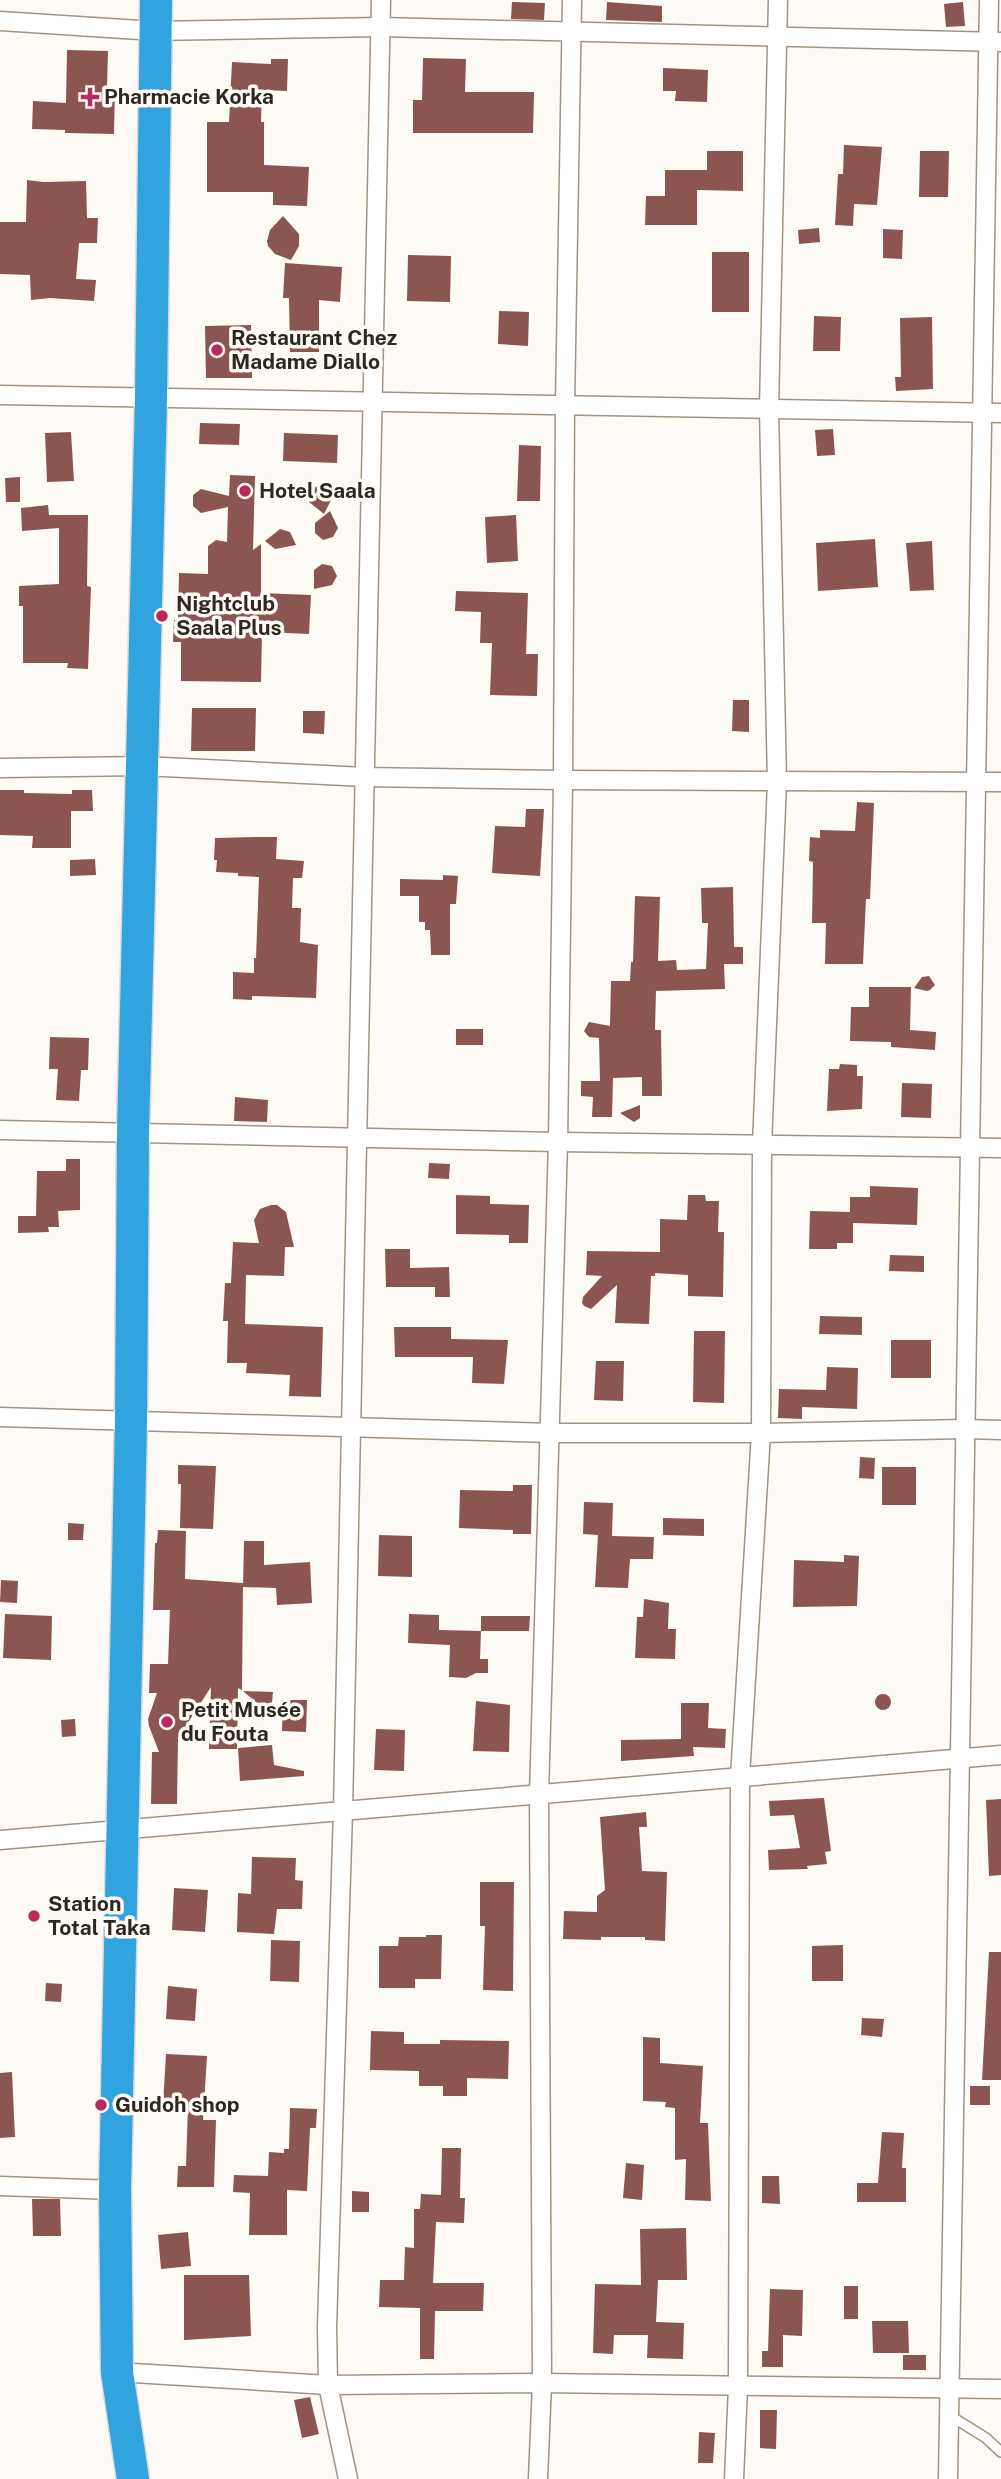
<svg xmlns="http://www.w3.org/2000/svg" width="1001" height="2479" viewBox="0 0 1001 2479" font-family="'Public Sans',sans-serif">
  <rect width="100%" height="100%" fill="#fefaf6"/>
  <g fill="#8b5651">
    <path d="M512,2L545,3L544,20L511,19Z"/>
    <path d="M607,2L662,6V22L606,20Z"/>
    <path d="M963,2L965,26L946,27L944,4Z"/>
    <path d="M67,50L108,51L107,87L115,88L114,134L65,133V130L32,129L33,101L66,103Z"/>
    <path d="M423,58L466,59L465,92H534L533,133H413V100H422Z"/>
    <path d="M271,59H288L287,91L262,90L261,122H264V165L309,167L307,206L273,205V192H207V122H229L232,62L271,64Z"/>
    <path d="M663,68L708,70L707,102L675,101L676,91H663Z"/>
    <path d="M844,145L882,147L877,205L854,204L853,226L835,225L838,174H843Z"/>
    <path d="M707,151H743V191L697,190V225H645L646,196H665V170H707Z"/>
    <path d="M920,151H949L948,197H919Z"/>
    <path d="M27,180L43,182L86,181L87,218H98L97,243H79L76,279L96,280L94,301L50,298L31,300L30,275L0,274V222H26Z"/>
    <path d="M283,216L299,234V246L291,260L275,254L268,246L267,241L270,230Z"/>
    <path d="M819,228L820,242L799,244L798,230Z"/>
    <path d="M883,229L903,230L902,259L883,258Z"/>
    <rect x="712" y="252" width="37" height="60"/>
    <path d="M408,255L451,256L450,302L407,301Z"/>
    <path d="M285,263L342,267L340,302L319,300V352H290L289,298H283Z"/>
    <path d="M499,311L529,312L528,346L498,344Z"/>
    <path d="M814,316L841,317L840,351H813Z"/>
    <path d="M932,317L933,389L896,391L895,377H901L900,318Z"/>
    <path d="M251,325L252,378H206L205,326Z"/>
    <path d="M200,423L240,424L239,445L199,444Z"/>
    <path d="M833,429L835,455L817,456L815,430Z"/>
    <path d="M71,432L74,481L47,482L45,433Z"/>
    <path d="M284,433L338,435L337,463L283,461Z"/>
    <path d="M519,445L541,446L540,501H517Z"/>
    <path d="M230,475L255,476L253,550L261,544V593L311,595L309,634L262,632L261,682L181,681V642H173L174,620H178L179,573L208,574V546L216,540L227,542L228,507L201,513L193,506V495L201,489L229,496Z"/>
    <path d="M20,477V502H6L5,478Z"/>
    <path d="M324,480L332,498L324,514L309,502L310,492Z"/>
    <path d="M48,505L49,515H88L87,586L91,587L88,669L67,668L68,663H23V606H19V586L59,584V528L22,531L21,508Z"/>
    <path d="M330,511L338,528L333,537L323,540L315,533V523Z"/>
    <path d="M516,515L518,561L487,563L485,517Z"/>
    <path d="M280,529L290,532L296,545L275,549L265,541Z"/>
    <path d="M875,539L878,587L818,591L816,543Z"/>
    <path d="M932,541L934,590L910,591L906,543Z"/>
    <path d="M322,564L332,566L337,576L332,585L314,589V570Z"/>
    <path d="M456,591L528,593L526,654H538L537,696L490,695L492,643H480L481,612L455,611Z"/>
    <path d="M733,700H749V732L732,731Z"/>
    <path d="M192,708H256L255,751H191Z"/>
    <path d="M303,711H325L324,734L303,733Z"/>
    <path d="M0,790H24V793L72,794V790H92L93,811H71V848H32L33,836L0,835Z"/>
    <path d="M857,802L874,803L870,899H866L863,964H825L826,923H812L813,862L809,861L810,837L820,838V830L855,831Z"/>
    <path d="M526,809H544L540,876L492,873L495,826L525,827Z"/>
    <path d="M259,837H277L276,859L304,861L302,878H293L292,908H301L300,942L318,945L316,998L252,996V1000L233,999V972L254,973V958H256L259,877L238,876V873L216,872L217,860H214L215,838Z"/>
    <path d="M95,859L96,875L70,876V860Z"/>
    <path d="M443,875L458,876L456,904H450V955H431L430,930H425V922H419V896H400V879L443,880Z"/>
    <path d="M733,887L734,947H743V964H724L725,989L656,991L655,1030H661L662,1096H642V1077L613,1078L612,1117H592L593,1097L581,1096V1081H600L599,1038L589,1037L584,1031L589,1022L610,1026L611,981H630L631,962H633L635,896L660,897L658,961L676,960L677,970L706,969L708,923H702L701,888Z"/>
    <path d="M929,976L935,985L930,990L927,991L914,988L922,977Z"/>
    <path d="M869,987H911L910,1030L936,1032L935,1050L891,1047V1042L850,1041L851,1007H869Z"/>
    <rect x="456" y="1029" width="27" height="16"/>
    <path d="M50,1037L89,1038L88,1070H81L79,1101L56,1100L58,1069H49Z"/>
    <path d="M840,1064L857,1065V1076H863L862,1109L827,1111L829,1069H839Z"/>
    <path d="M902,1083L932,1084L931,1118L901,1117Z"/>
    <path d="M235,1097L268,1100L267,1122L234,1121Z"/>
    <path d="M640,1105V1118L634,1122L620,1113Z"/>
    <path d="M66,1159H80V1210L58,1211L59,1227H48L49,1232L18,1233V1216H36L37,1171H66Z"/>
    <path d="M429,1163L450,1164L449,1179L428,1178Z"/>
    <path d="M870,1186L918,1188L917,1225L853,1223V1243H837V1249H809L810,1211L850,1212V1197H870Z"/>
    <path d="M456,1195L490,1196V1204L529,1205L528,1243H509V1235L456,1234Z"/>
    <path d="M688,1195H705L706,1201H719L718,1232H724L723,1297L688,1296V1275L655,1273V1276H651L649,1324L615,1323L617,1285L591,1309L584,1306L582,1303L583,1297L602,1276L586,1275L587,1251L660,1252V1219L687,1220Z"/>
    <path d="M271,1205H277L286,1212L294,1247H285L284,1276L246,1275L245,1324L323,1327L321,1397L289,1396L290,1375L246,1373L247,1363H227L228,1321H223L225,1283H231L233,1242L259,1243L254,1220L260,1209Z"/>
    <path d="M385,1249H410V1268L449,1267L450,1297H435V1287H386Z"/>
    <path d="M890,1255L924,1256V1272L889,1271Z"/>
    <path d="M820,1316L862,1317V1335L819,1334Z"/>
    <path d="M394,1327H451V1339L508,1340L504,1384L472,1383L473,1357H395Z"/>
    <path d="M694,1331H725L724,1403L693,1402Z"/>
    <rect x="891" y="1340" width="40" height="38"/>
    <path d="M596,1361H624L623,1401L594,1400Z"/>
    <path d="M827,1367L858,1368L857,1409L802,1407V1419L778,1418L779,1389L826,1390Z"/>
    <path d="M860,1457L875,1458L874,1479L859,1478Z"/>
    <path d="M178,1465L216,1466L213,1529L180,1528L181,1484H178Z"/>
    <rect x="882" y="1467" width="34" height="38"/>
    <path d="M513,1485H532L531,1534H513V1530L459,1528L460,1490L513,1491Z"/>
    <path d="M584,1502L613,1503L612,1536L654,1537L653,1559H630L628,1588L595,1587L598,1535L583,1534Z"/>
    <path d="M663,1518L704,1519V1536L663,1535Z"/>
    <path d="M68,1523L84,1524L83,1540H68Z"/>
    <path d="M158,1530L186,1531L185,1579L243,1583L242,1690L238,1688L237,1749H209L211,1687L178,1738L177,1804H151L152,1752H159L149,1726L148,1719L157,1693H149L150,1664H168L170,1610H153L155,1543H157Z"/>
    <path d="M379,1535L412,1536V1577L378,1576Z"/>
    <path d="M244,1541H264V1565L310,1562L312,1603L277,1605L276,1588L243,1587Z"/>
    <path d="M844,1555L859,1556L857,1606L793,1607L794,1560L844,1562Z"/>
    <path d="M1,1580L18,1581L17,1603L0,1602Z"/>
    <path d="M644,1599L669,1603L668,1629H676L675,1659L635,1658L637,1617H643Z"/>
    <path d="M5,1614L52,1616L51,1660L3,1658Z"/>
    <path d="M409,1614L439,1615V1630L481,1631V1616H530L529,1631H481L480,1659H488V1673H476L466,1678L449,1677L450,1645L408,1643Z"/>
    <path d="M243,1691L273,1692L272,1703L264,1709Z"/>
    <circle cx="883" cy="1702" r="8"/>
    <path d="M283,1700H307L306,1732L282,1731Z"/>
    <path d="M476,1701L510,1705L509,1752L473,1751Z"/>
    <path d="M681,1703H709L708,1728L726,1729L725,1748L693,1747L694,1756L621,1761V1740L681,1739Z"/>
    <path d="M75,1719L76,1736L62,1737L61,1720Z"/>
    <path d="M376,1729L405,1730L404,1771L374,1770Z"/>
    <path d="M272,1745L274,1765L304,1771V1776L240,1781L238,1748Z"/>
    <path d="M824,1798L831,1851L825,1852L827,1864L807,1866L808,1869L769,1870L768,1850L800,1848L794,1815L770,1816L769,1801Z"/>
    <path d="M1001,1799V1875L989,1876L986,1800Z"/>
    <path d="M646,1812L647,1827H639L642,1871L667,1872L665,1941L645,1940V1937H601V1940L563,1939L564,1911L597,1912V1896L605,1890L600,1817Z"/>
    <path d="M252,1857L296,1858L295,1880L303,1881L302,1909H277L274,1934L237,1932L238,1893L251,1894Z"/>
    <path d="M480,1882H514L513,1991L483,1990L485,1926H480Z"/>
    <path d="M174,1888L208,1890L205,1932L172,1930Z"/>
    <path d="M426,1935H442L441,1979H415V1988H379V1946H398L399,1937H426Z"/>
    <path d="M271,1940L300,1941L299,1982L270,1981Z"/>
    <path d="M843,1945V1981H812V1946Z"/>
    <path d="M989,1952H1001V2080H982Z"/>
    <path d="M46,1983L62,1984L61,2002L45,2001Z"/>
    <path d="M168,1986L197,1989L195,2021L166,2019Z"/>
    <path d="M862,2018L884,2019L882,2037L861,2035Z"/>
    <path d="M371,2031L404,2032V2044H440V2040L509,2041L508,2079L467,2078V2096H443V2086H419V2071L370,2070Z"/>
    <path d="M643,2037L660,2038V2063L703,2066L700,2123H708L711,2201L685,2200L686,2159L675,2160V2108L665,2107L666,2102L643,2101Z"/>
    <path d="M166,2054L207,2056L203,2120H216L214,2187H177L178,2166H186L188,2106L163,2104Z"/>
    <path d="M12,2072L15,2137L0,2138V2073Z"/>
    <rect x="970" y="2086" width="20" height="19"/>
    <path d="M290,2108L317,2109L316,2128H310L307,2191L287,2190V2235H249L250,2193L233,2192L234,2175L268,2176L269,2152L284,2153V2149H289Z"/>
    <path d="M882,2132L904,2133L902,2168H906V2202H857V2183H878Z"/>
    <path d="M442,2148H461L460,2198H465L464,2223L436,2222L433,2283H484L483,2311H435L434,2359H420V2308L379,2307L380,2280H404L405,2247L414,2248V2209H420L421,2194L441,2195Z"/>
    <path d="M626,2163L644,2165L642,2200L623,2198Z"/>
    <path d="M762,2176H779L780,2204L762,2203Z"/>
    <path d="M352,2191L369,2192V2212H352Z"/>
    <path d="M32,2199H60L61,2236H33Z"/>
    <path d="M686,2228L687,2280H658L656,2322L684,2323L683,2359L647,2358L648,2335H614L613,2354L593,2353L595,2284L641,2285L640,2229Z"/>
    <path d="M188,2232L191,2266L161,2269L158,2235Z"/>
    <path d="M184,2275H249L251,2336L184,2340Z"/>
    <rect x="844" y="2286" width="14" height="33"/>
    <path d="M770,2289L803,2290L802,2336L783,2335V2367H762V2351H768Z"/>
    <path d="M872,2321H908L909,2353H873Z"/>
    <rect x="903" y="2355" width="23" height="15"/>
    <path d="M310,2397L319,2434L302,2438L294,2400Z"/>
    <path d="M760,2410H777L776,2449L760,2448Z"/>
    <path d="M699,2432L715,2433L713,2463H698Z"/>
  </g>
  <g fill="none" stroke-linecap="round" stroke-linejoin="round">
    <g stroke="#a49380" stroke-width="12">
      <path id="lane" d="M949,2415L986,2438L1001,2452"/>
    </g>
    <g stroke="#a49380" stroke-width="21">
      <g id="street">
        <path d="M0,21L155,31L380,27L1001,42"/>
        <path d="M0,395L1001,413"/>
        <path d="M0,768L143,766L365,777L563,780L1001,782"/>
        <path d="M0,1130L558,1142L1001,1148"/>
        <path d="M0,1417L551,1433H761L965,1429L1001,1430"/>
        <path d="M0,1840L1001,1755"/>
        <path d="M0,2186L115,2190"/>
        <path d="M117,2372L328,2385L542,2383L1001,2389"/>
        <path d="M348,2479L328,2385L327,2327L343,1811L381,0"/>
        <path d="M538,2479L542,2383L539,1795L558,1142L563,780L565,405L572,0"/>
        <path d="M734,2479L738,2387L740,1777L761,1433L762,1145L777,782L769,409L778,0"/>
        <path d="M948,2479L989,0"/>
      </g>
    </g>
    <g stroke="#d9d8d7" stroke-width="35">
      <path id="highway" d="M133,2479L117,2372L115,2190L131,1420L133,1133L151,397L156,0"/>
    </g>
    <use href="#lane" stroke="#fff" stroke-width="9"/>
    <use href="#street" stroke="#fff" stroke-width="18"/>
    <use href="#highway" stroke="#31a4e0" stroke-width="32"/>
  </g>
  <g fill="#b82a5c" stroke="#fefaf6" stroke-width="2.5">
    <path d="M86.5 86.5h7v7h7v7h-7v7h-7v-7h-7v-7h7z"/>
    <circle cx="217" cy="350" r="7"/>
    <circle cx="245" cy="491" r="7"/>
    <circle cx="162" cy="616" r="7"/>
    <circle cx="167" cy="1722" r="7"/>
    <circle cx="34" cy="1916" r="7"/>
    <circle cx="101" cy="2105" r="7"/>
  </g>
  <g text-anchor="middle" stroke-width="7" stroke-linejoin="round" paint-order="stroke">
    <g font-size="21" font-weight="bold" fill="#2e2720" stroke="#fefaf6" text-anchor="start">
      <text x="104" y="104">Pharmacie Korka</text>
      <text x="231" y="345">Restaurant Chez<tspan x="231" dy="24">Madame Diallo</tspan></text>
      <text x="259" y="498">Hotel Saala</text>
      <text x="176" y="611">Nightclub<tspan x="176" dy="24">Saala Plus</tspan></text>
      <text x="181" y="1717">Petit Musée<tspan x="181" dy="24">du Fouta</tspan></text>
      <text x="48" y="1911">Station<tspan x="48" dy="24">Total Taka</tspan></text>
      <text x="115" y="2112">Guidoh shop</text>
    </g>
  </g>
</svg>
